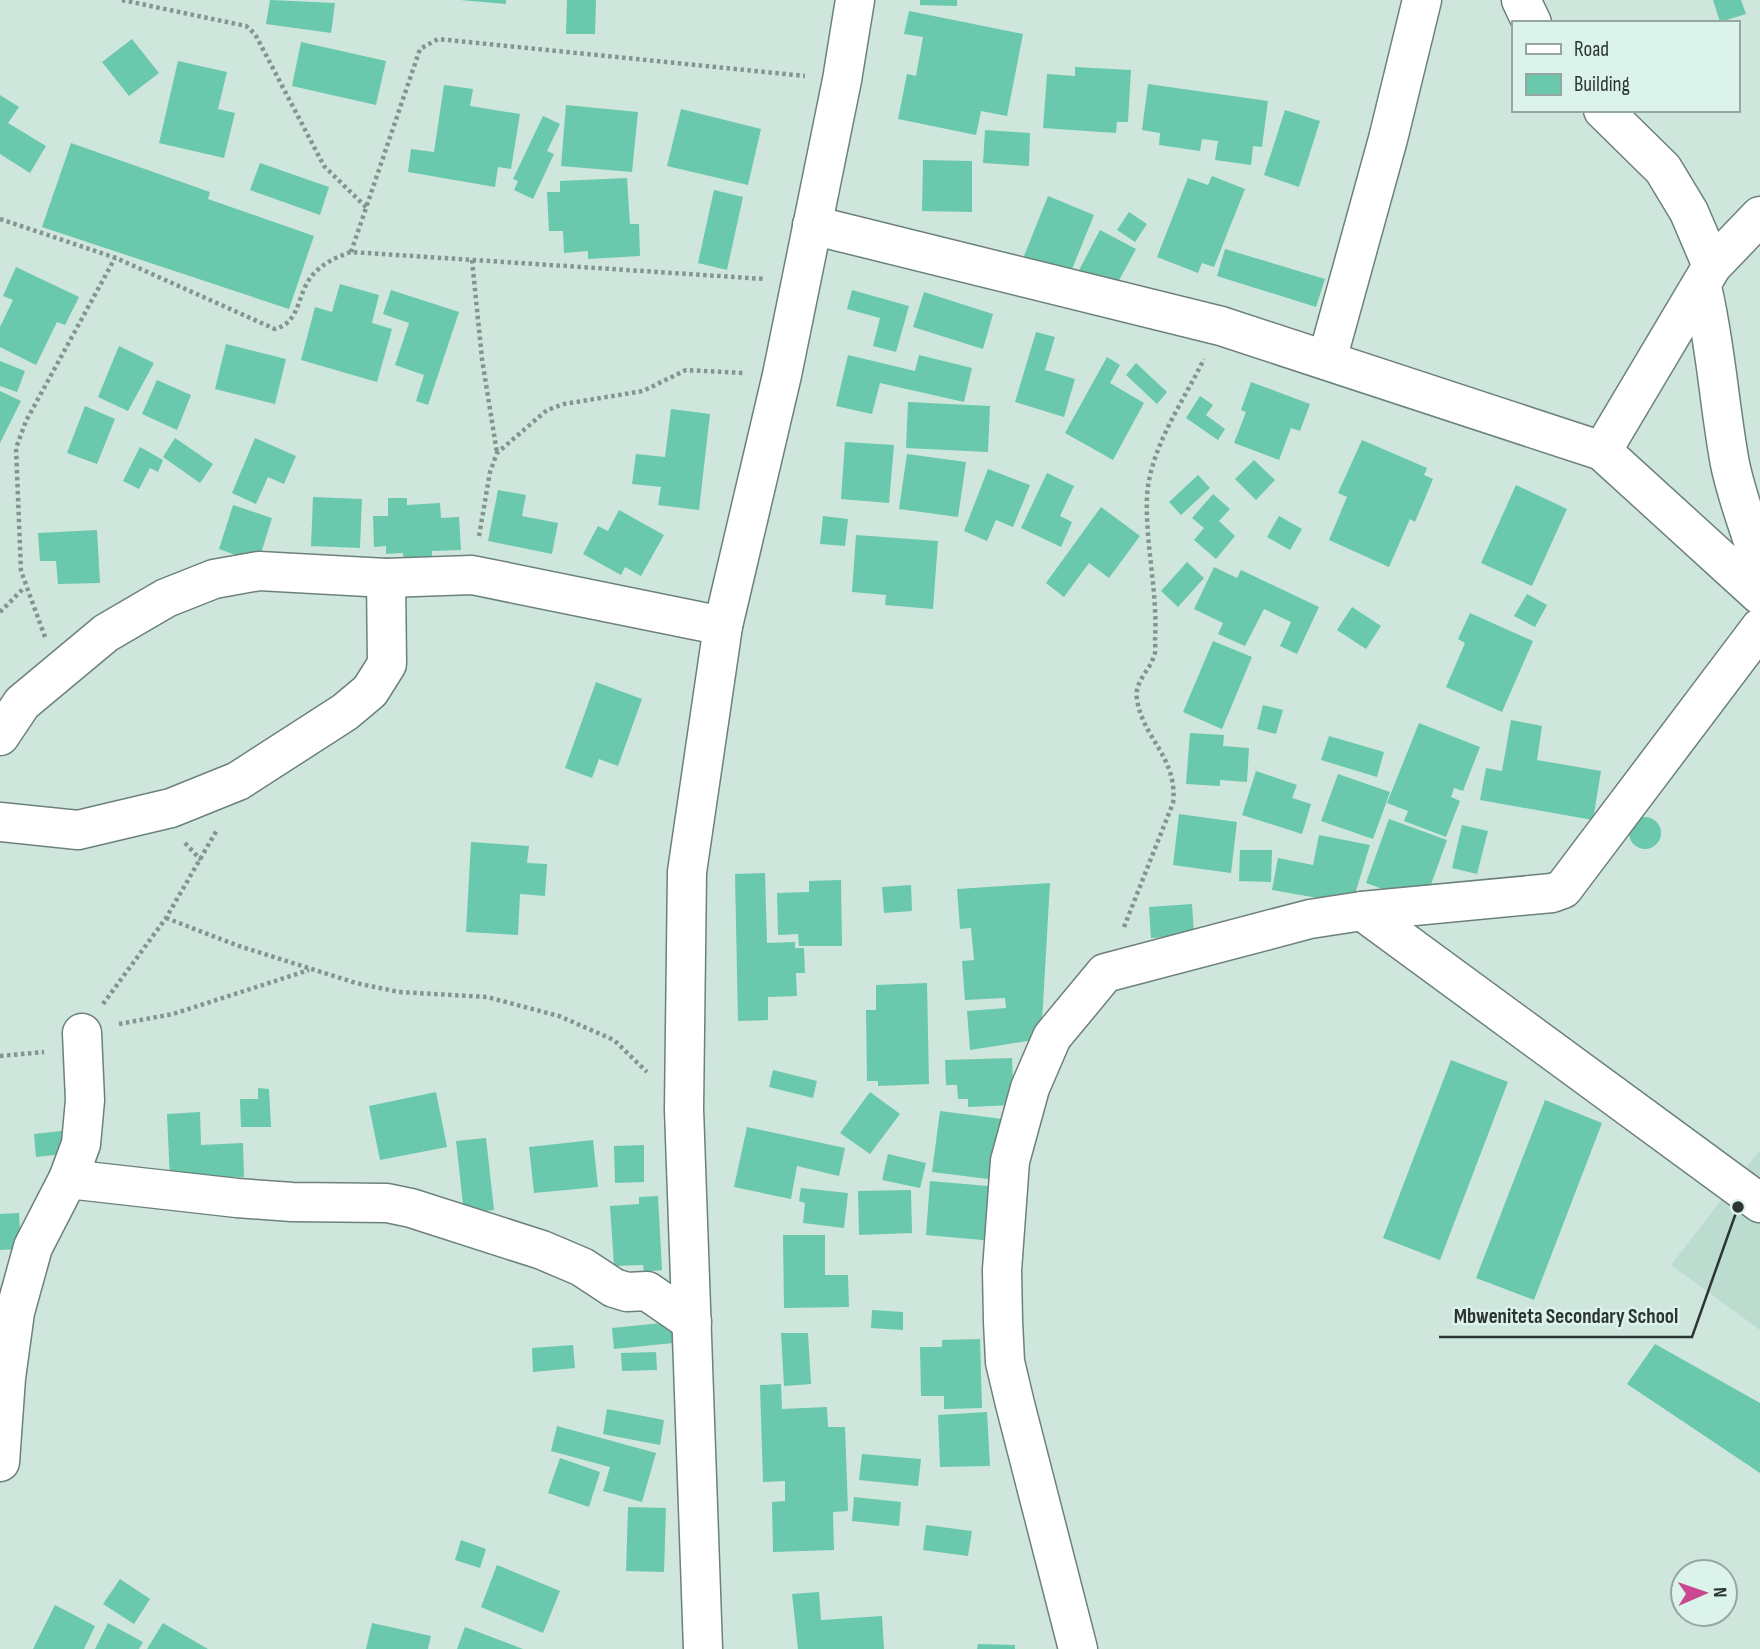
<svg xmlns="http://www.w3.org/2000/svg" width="1760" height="1649" viewBox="0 0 1760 1649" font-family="'Sofia Sans Condensed',sans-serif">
  <rect width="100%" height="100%" fill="#cfe6dd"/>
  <path fill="#bcdcd0" d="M1760,1150V1330L1671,1265Z"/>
  <g fill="#6ac8ac">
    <path d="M270,0L335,3L331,33L266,24Z"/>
    <path d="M460,0H506V4Z"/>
    <path d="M567,0H596L595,34H566Z"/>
    <path d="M920,0H957V6L920,5Z"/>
    <path d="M1713,0H1741L1746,14L1720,22Z"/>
    <path d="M909,11L1023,34L1007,116L981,111L976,135L898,119L907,74L916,76L923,37L904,34Z"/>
    <path d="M132,39L159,73L129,96L102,62Z"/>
    <path d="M301,42L386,61L376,105L292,86Z"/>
    <path d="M178,61L227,72L218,109L235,113L224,158L159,143Z"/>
    <path d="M1075,67L1131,70L1128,122H1117L1116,133L1043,128L1047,74L1075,76Z"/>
    <path d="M1148,84L1268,101L1262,147L1253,146L1251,165L1215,160L1218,141L1202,139L1200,151L1159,145L1160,133L1142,130Z"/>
    <path d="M444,85L473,89L470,106L520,114L511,169L498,167L495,187L408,172L411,149L434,152Z"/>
    <path d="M0,95L19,107L8,123L46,146L30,173L0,154Z"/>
    <path d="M566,105L638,112L632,172L561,166Z"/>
    <path d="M681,109L761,129L748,185L667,166Z"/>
    <path d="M1285,110L1320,121L1299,187L1264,175Z"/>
    <path d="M543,116L560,124L547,151L554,154L533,199L514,190L518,181L513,179Z"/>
    <path d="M985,130L1030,133L1029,166L983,163Z"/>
    <path d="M71,143L210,192L208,199L314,236L289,309L42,227Z"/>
    <path d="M923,160L972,161V212L922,211Z"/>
    <path d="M260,163L329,187L320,215L250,190Z"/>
    <path d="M1212,176L1245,189L1214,267L1202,263L1198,273L1157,257L1188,178L1208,185Z"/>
    <path d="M627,178L630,224H639L640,256L588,259V251L564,253L563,231H549L547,192H560V181Z"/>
    <path d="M714,190L743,197L727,270L698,263Z"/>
    <path d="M1048,196L1094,215L1068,279L1022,261Z"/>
    <path d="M1129,212L1147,224L1135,242L1117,230Z"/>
    <path d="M1100,230L1136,249L1111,295L1076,276Z"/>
    <path d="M1225,249L1325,279L1316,307L1217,276Z"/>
    <path d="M16,267L79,297L65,325L57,322L36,365L0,347V327L13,300L3,296Z"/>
    <path d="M340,284L379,295L372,323L392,329L377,382L301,360L315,307L332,312Z"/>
    <path d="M391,290L459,312L428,405L416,401L424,375L395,365L409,323L383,314Z"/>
    <path d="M852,290L909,306L896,352L873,346L880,318L847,309Z"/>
    <path d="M924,292L993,314L983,349L913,327Z"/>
    <path d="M1036,332L1055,337L1045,370L1075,379L1064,417L1015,402Z"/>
    <path d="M226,344L286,359L275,404L215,389Z"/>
    <path d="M119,346L154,363L128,411L98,397Z"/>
    <path d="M848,355L915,371L919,355L972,368L964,402L880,383L872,414L836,406Z"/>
    <path d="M1107,357L1120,365L1110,383L1144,403L1113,460L1065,433Z"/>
    <path d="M0,361L25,371L17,392L0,386Z"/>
    <path d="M1136,363L1167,392L1157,404L1126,375Z"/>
    <path d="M157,380L191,395L177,430L142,414Z"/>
    <path d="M1251,382L1310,404L1300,431L1291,428L1279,460L1234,443L1246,412L1241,410Z"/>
    <path d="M0,391L21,401L0,443Z"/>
    <path d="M1200,396L1213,405L1206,415L1225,429L1218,440L1186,418Z"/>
    <path d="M908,402L990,406L988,452L906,448Z"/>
    <path d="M85,406L115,419L97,464L67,453Z"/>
    <path d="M671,409L710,414L699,510L658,505L661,487L632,484L636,454L665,457Z"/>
    <path d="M175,438L213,464L200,483L163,457Z"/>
    <path d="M255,438L296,456L284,484L268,477L256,504L232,493Z"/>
    <path d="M1362,440L1427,468L1424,475L1433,479L1415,522L1410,519L1389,567L1329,540L1347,497L1338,493Z"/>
    <path d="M845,442L894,445L889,503L841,499Z"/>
    <path d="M140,447L163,460L158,472L150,468L139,489L123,481Z"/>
    <path d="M907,454L966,462L958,517L899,509Z"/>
    <path d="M1254,460L1275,480L1256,500L1235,479Z"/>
    <path d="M988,469L1030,485L1013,527L996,520L987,541L964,531Z"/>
    <path d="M1047,473L1074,486L1060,516L1072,522L1061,547L1021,528Z"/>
    <path d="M1198,475L1210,488L1181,515L1169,502Z"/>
    <path d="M1516,485L1567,509L1532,586L1481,563Z"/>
    <path d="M498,490L526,495L522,516L558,523L552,554L488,541Z"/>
    <path d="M1213,494L1230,509L1219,521L1235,536L1216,559L1194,540L1204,528L1192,518Z"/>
    <path d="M313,497L362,499L360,548L311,546Z"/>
    <path d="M388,498H407V505L440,503L441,518L459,517L461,550L432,551V569L404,570L403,553L386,554V546L374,547L373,516H388Z"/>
    <path d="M233,505L272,518L258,563L219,549Z"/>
    <path d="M1101,507L1140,536L1109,578L1089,563L1064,597L1046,583Z"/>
    <path d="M619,510L664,535L641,576L625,567L621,575L583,554L598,526L608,531Z"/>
    <path d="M823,516L848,519L845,546L820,544Z"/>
    <path d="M1279,516L1302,529L1290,550L1267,537Z"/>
    <path d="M97,530L100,583L58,584L56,561H40L38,533Z"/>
    <path d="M856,535L938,541L933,609L885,605L886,595L852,592Z"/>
    <path d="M1187,562L1204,578L1178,607L1161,591Z"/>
    <path d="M1214,567L1237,578L1241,570L1319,607L1297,654L1280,646L1291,622L1264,609L1245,646L1218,634L1223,623L1194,609Z"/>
    <path d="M1527,594L1547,605L1535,627L1514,616Z"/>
    <path d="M1352,607L1381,626L1366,649L1337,630Z"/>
    <path d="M1470,613L1533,641L1502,712L1446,687L1465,643L1458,639Z"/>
    <path d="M1213,641L1252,657L1222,729L1183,712Z"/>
    <path d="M596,682L642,699L618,766L599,759L592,778L565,768Z"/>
    <path d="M1263,705L1283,710L1276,734L1257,729Z"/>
    <path d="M1511,720L1542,726L1537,760L1601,771L1593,820L1480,800L1486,768L1502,771Z"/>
    <path d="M1419,723L1480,747L1463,791L1454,788L1451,797L1460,801L1446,837L1404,821L1408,811L1387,803Z"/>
    <path d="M1190,733L1224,735L1223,746L1249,748L1247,782L1220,780V786L1186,784Z"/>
    <path d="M1329,736L1384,752L1377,777L1321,760Z"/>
    <path d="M1256,771L1297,785L1292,798L1311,804L1302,834L1242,815Z"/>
    <path d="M1338,774L1390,792L1373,839L1321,821Z"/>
    <path d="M1179,814L1237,822L1231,873L1173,865Z"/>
    <circle cx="1645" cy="833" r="16"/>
    <path d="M1389,819L1447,840L1424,904L1366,883Z"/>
    <path d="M1462,825L1488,831L1477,874L1452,868Z"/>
    <path d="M1319,835L1370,845L1352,904L1272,890L1278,858L1313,865Z"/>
    <path d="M471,842L529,846L527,863L547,864L545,896L520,894L518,935L466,932Z"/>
    <path d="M1240,850H1272L1271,882L1239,881Z"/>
    <path d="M765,873L767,943L795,942V948H804L805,973H796L797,996L768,997V1020L738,1021L735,874Z"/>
    <path d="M841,880L842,946H799L798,934L778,935L777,893L809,892V881Z"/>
    <path d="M1050,883L1041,1039L970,1050L967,1011L1006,1008L1005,998L965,1000L962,961L974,960L971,928L960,929L957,889Z"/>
    <path d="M911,885L912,911L884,913L882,887Z"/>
    <path d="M1192,904L1194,935L1151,938L1149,907Z"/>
    <path d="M927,983L929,1084L878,1086V1081H867L866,1010H876V985Z"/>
    <path d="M1012,1058L1014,1105L968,1107V1099H958L957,1085H946L945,1060Z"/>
    <path d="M1451,1060L1508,1082L1440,1260L1383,1238Z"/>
    <path d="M773,1070L817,1081L813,1098L769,1087Z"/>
    <path d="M258,1088L269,1089L271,1127H241L240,1099H258Z"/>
    <path d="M436,1092L447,1147L380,1160L369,1106Z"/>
    <path d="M870,1092L900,1114L870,1154L840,1133Z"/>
    <path d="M1545,1100L1602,1123L1534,1300L1476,1278Z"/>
    <path d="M940,1111L1010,1120L1004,1181L932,1172Z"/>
    <path d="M200,1112L201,1145L243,1143L244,1177L170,1181L167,1114Z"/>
    <path d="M747,1127L845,1148L839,1176L797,1166L791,1199L734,1187Z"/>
    <path d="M71,1130L73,1153L36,1157L34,1134Z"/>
    <path d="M486,1138L494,1210L464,1213L456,1141Z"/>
    <path d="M593,1140L598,1187L534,1193L529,1147Z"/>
    <path d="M644,1145V1182L615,1183L614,1146Z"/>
    <path d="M888,1154L926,1163L920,1188L882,1180Z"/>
    <path d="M930,1181L999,1187L994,1241L926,1235Z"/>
    <path d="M801,1188L848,1193L844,1228L803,1223L805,1203L799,1201Z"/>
    <path d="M911,1190L912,1233L859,1235L858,1191Z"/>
    <path d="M658,1196L662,1270L644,1272L643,1265L614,1266L610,1206L639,1204V1197Z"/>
    <path d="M19,1213L21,1249L0,1250V1214Z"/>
    <path d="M783,1235H825V1275H848L849,1307L784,1308Z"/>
    <path d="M872,1310L903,1312V1330L871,1328Z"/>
    <path d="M671,1322L673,1343L614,1349L612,1328Z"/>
    <path d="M781,1333H808L811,1384L784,1386Z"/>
    <path d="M980,1339L982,1408L944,1409V1396H921L920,1347H942V1340Z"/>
    <path d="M1655,1344L1760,1403V1473L1627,1384Z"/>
    <path d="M573,1345L575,1368L533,1372L532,1348Z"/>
    <path d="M656,1352L657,1370L622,1371L621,1353Z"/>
    <path d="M781,1384L782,1409L827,1407L828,1427H845L848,1511L833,1512L834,1550L773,1552L772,1502L785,1501V1481L763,1482L760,1385Z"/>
    <path d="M607,1409L664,1420L660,1445L603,1434Z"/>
    <path d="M987,1412L990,1466L940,1467L938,1415Z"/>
    <path d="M557,1426L656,1453L642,1502L603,1491L610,1467L551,1451Z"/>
    <path d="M862,1454L921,1459L918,1486L859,1480Z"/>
    <path d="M560,1458L600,1472L589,1507L548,1493Z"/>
    <path d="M854,1497L901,1502L899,1526L852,1521Z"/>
    <path d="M628,1507L666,1508L664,1572L626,1571Z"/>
    <path d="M926,1525L972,1531L968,1556L923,1550Z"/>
    <path d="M461,1540L486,1549L480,1568L455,1560Z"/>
    <path d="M497,1565L560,1591L543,1633L481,1607Z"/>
    <path d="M120,1579L150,1599L134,1624L103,1604Z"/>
    <path d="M819,1592L821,1620L882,1616L884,1649H798L792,1594Z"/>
    <path d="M55,1605L95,1626L84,1649H33Z"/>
    <path d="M108,1623L143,1642L139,1649H95Z"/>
    <path d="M163,1623L208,1649H147Z"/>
    <path d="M372,1623L431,1636L428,1649H366Z"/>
    <path d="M465,1627L523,1649H457Z"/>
    <path d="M978,1644L1015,1645V1649H977Z"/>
  </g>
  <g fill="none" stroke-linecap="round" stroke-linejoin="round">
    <g stroke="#6c817a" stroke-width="41">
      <g id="minor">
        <path d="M1521,0L1532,23"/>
        <path d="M1603,110L1663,169L1689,212L1712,266"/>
        <path d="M812,225L1221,326L1602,451L1760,595"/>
        <path d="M1702,287C1716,345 1719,405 1730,464C1737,498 1750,530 1760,563"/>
        <path d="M1327,360L1388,139L1422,0"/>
        <path d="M1602,451L1712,266L1760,216"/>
        <path d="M0,736L22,703L106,633L166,598L214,579L259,571L386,578L472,575L723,626"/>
        <path d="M0,822L78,830L171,808L238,781L345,712L370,691L387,664L386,578"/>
        <path d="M1362,911L1760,1203"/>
        <path d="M68,1179L237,1198L292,1202L387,1203L411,1208L542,1250L582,1267L614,1288L627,1292L647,1291L692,1322"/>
        <path d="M0,1462L6,1378L15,1312L33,1247L68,1179L81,1144L85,1100L82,1033"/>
        <path d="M703,1649L684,1109L687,872L723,626L782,375L842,80L855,0"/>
        <path d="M1078,1649L1015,1404L1005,1362L1003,1321L1002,1270L1010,1161L1030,1088L1052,1037L1105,973L1310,919L1362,911L1552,893L1563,889L1760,628"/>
      </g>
    </g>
    <g stroke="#84958e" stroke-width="4.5" stroke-dasharray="3.5 3.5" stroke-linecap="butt">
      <path d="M122,0L246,26L255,34L324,166L368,209"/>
      <path d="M0,219L116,258L275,329C297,323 297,303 306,285C315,267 333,258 351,252L765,279"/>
      <path d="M351,252L420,49L438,39L805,76"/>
      <path d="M472,260L482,359L497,453"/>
      <path d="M479,536L490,472L497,453L547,410L564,404L643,391L686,370L743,373"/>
      <path d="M0,612L24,588"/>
      <path d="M45,637L21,571L16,448L26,421L115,258"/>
      <path d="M185,843L201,860"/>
      <path d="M166,918L239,946L356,983L399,992L487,997L559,1016L614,1040L647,1072"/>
      <path d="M1124,927L1173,803C1178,758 1144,740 1137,700C1134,681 1149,672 1154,656C1156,652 1155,645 1155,640C1158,592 1145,544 1147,496C1150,448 1183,402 1204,359"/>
      <path d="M103,1004L166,918L217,830"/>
      <path d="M119,1024L173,1014L309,970"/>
      <path d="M0,1056L44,1052"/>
    </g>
    <use href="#minor" stroke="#fff" stroke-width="38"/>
  </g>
  <path fill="none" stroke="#2c3531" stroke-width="2.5" d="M1738 1207L1692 1337H1439"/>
  <circle fill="#2c3531" stroke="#dcf3eb" stroke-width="2.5" cx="1738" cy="1207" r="7"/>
  <g font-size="21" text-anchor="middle" font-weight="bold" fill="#2c3531" stroke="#dcf3eb" stroke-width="5" stroke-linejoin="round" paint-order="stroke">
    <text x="1566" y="1323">Mbweniteta Secondary School</text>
  </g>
  <rect x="1512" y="21" width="228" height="91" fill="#dcf3eb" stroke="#96a7a1" stroke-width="2"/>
  <rect x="1526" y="44" width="35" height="10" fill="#ffffff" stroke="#96a7a1" stroke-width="2"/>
  <text x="1574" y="56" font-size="21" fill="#2c3531">Road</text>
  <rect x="1526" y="74" width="35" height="21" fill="#6ac8ac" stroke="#96a7a1" stroke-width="2"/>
  <text x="1574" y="91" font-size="21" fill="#2c3531">Building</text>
  <g transform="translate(1704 1593) rotate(88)"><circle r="33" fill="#dcf3eb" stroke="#96a7a1" stroke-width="2"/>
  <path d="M0-5L12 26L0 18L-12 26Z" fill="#c9478e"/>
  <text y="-10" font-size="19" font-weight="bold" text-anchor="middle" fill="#2c3531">N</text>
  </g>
</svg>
